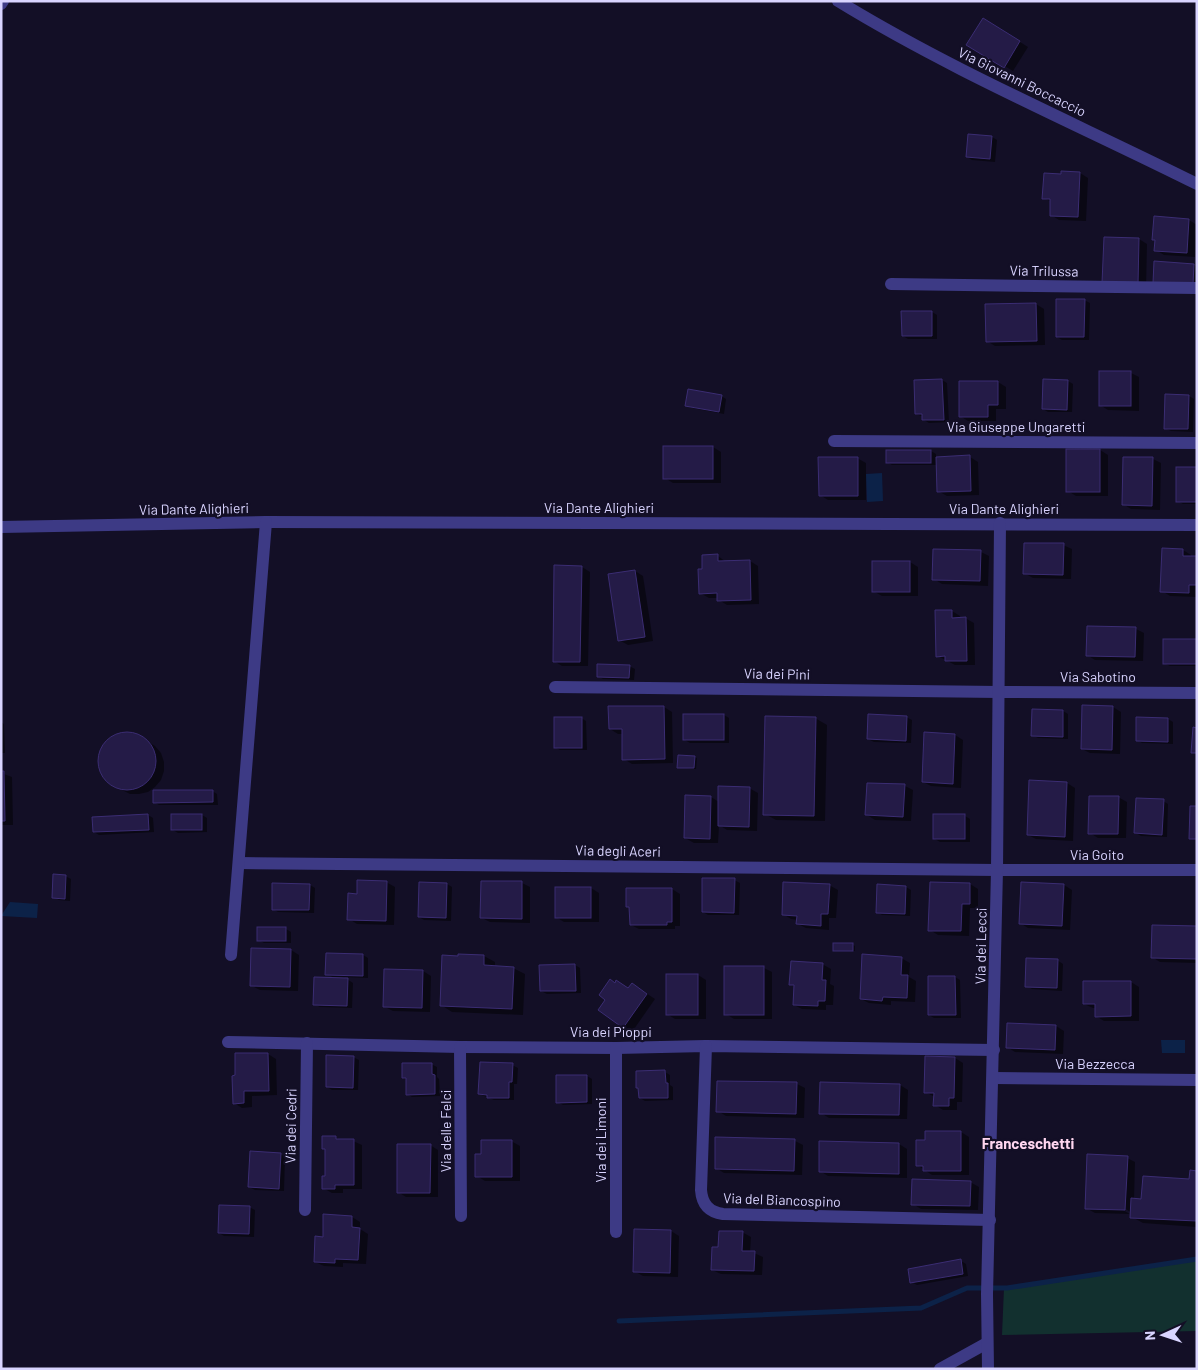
<svg xmlns="http://www.w3.org/2000/svg" width="1198" height="1370" viewBox="0 0 1198 1370" font-family="Barlow,sans-serif">
  <rect width="100%" height="100%" fill="#130f26"/>
  <path fill="#12302f" d="M1197,1259V1331L1002,1335L1004,1288Z"/>
  <g fill="#0c2248">
    <path d="M882,473L883,501L867,502L866,474Z"/>
    <path d="M10,902L38,904L37,918L1,916Z"/>
    <path d="M1161,1040H1185V1053H1162Z"/>
  </g>
  <g fill="#0007">
    <path d="M983,19L1028,47L1013,71L968,44Z"/>
    <path d="M992,137L997,140L995,162L972,160L967,157Z"/>
    <path d="M1062,172L1080,173L1088,178L1086,221L1059,220L1051,215L1052,202L1044,198L1062,175Z"/>
    <path d="M1189,220L1197,225L1195,257L1164,255L1156,250V241L1153,239Z"/>
    <path d="M1139,239L1147,244L1146,289L1112,287Z"/>
    <path d="M1194,265L1197,267V287L1159,285Z"/>
    <path d="M1084,300L1090,303L1089,340H1062L1057,337Z"/>
    <path d="M1036,304L1044,309L1045,345L995,346L987,341L986,305Z"/>
    <path d="M932,312L937,315V339H908L903,336Z"/>
    <path d="M1100,372L1131,373L1139,377V411L1108,410L1100,405Z"/>
    <path d="M942,380L947,383L949,422L929,423L924,420V417L916,414V381Z"/>
    <path d="M1068,381L1073,384L1072,412H1048L1043,409Z"/>
    <path d="M998,382L1006,387V409H996V421H968L960,416Z"/>
    <path d="M721,396L726,399L724,414L692,408L686,405Z"/>
    <path d="M1189,396L1194,399L1193,432L1171,431L1165,428Z"/>
    <path d="M713,447L721,452V483H673L665,478Z"/>
    <path d="M1067,450H1100L1108,455V496H1076L1068,491Z"/>
    <path d="M887,451H931L936,454V458L970,457L978,462L979,495L947,496L938,491L937,465H892L887,462Z"/>
    <path d="M857,458L866,463V500H828L820,495Z"/>
    <path d="M1153,459L1161,463L1160,510L1131,509L1123,504Z"/>
    <path d="M1197,468V504H1183L1178,501Z"/>
    <path d="M1063,545L1072,549L1071,579L1033,578L1024,573Z"/>
    <path d="M1163,550H1183L1191,555V557L1197,558V597L1170,596L1162,591Z"/>
    <path d="M981,552L989,556L988,586L942,584L934,579Z"/>
    <path d="M718,556L726,562L750,561L758,566L759,604L727,605L719,600V598H709L700,593L704,570Z"/>
    <path d="M910,562L918,567V596H882L873,591Z"/>
    <path d="M582,567L590,572L588,666H562L554,661Z"/>
    <path d="M635,571L643,576L653,641L628,645L619,640Z"/>
    <path d="M952,611L960,616V618H965L974,623L975,665H955L938,656Z"/>
    <path d="M1136,629L1144,633L1143,661L1095,660L1087,655Z"/>
    <path d="M1197,640V666H1170L1164,663Z"/>
    <path d="M629,666L635,669L634,680L603,679L598,676Z"/>
    <path d="M664,707L672,712L673,763L632,764L624,759V734H618L610,729V708Z"/>
    <path d="M1083,707H1113L1121,712L1120,754L1090,753L1082,749Z"/>
    <path d="M1063,711L1068,714V739L1038,738L1032,735Z"/>
    <path d="M724,715L729,718V743H690L685,740Z"/>
    <path d="M906,717L912,720L911,743L874,742L868,739Z"/>
    <path d="M581,718L586,721L587,750H560L555,747Z"/>
    <path d="M815,718L827,725L825,821L776,820L765,814Z"/>
    <path d="M1168,719L1173,722V744L1142,743L1137,740Z"/>
    <path d="M1,722L4,724L5,753H1Z"/>
    <path d="M130,734L139,736L155,746L161,753L164,762V771L161,780L155,787L148,792L139,794H130L112,785L105,778L101,770L100,761L101,752L106,744L112,738L121,735Z"/>
    <path d="M955,735L963,740L961,788L931,786L923,782Z"/>
    <path d="M694,757L697,758L696,769L679,767Z"/>
    <path d="M1,773L12,777L13,825H1Z"/>
    <path d="M1067,783L1075,788L1073,841L1036,839L1028,835Z"/>
    <path d="M905,786L913,790L911,821L875,820L867,815Z"/>
    <path d="M749,788L758,793L757,831L727,830L719,825L718,843H694L685,838L711,797L719,802Z"/>
    <path d="M212,791L217,794L218,805H159L154,802Z"/>
    <path d="M1118,797L1127,802L1126,838H1098L1090,833Z"/>
    <path d="M1163,801L1168,804L1167,837L1141,836L1136,833Z"/>
    <path d="M148,815L153,818L154,832L99,835L94,832Z"/>
    <path d="M202,815L207,818V832L178,833L173,830Z"/>
    <path d="M965,816L970,819V842H940L935,839Z"/>
    <path d="M65,876L71,879L70,901L59,900L54,897Z"/>
    <path d="M734,880L740,883L739,915H708L703,912Z"/>
    <path d="M386,882L395,887L394,925L357,924L349,919L358,895Z"/>
    <path d="M420,883L447,884L452,887L451,921L424,920L419,917Z"/>
    <path d="M522,883L530,887V923L490,922L482,918Z"/>
    <path d="M1022,883L1064,885L1072,890L1070,930L1028,928L1020,923Z"/>
    <path d="M970,884L978,889V908H970L969,936L938,935L930,930Z"/>
    <path d="M310,885L315,888L314,913L278,912L273,909Z"/>
    <path d="M829,885L838,890L836,918H829V930L806,928L798,924V920L791,919L783,914Z"/>
    <path d="M906,887L911,890L910,916L882,915L877,912Z"/>
    <path d="M556,888H591L599,893V922H564L556,917Z"/>
    <path d="M672,889L680,894V926H675V929H639L631,925Z"/>
    <path d="M1197,927V963L1160,962L1152,957Z"/>
    <path d="M286,929L291,932V943H264L259,940Z"/>
    <path d="M853,945L855,946V951L834,950Z"/>
    <path d="M291,950L299,955L298,991L260,990L252,986Z"/>
    <path d="M327,954L363,955L368,958V978L344,977L353,983L352,1008L320,1007L314,1004L336,979L327,974Z"/>
    <path d="M484,956L495,962V967L513,968L525,974L523,1015L452,1012L441,1005Z"/>
    <path d="M901,958L910,963L909,977L916,981L915,1002L891,1001V1005L869,1003L861,999Z"/>
    <path d="M1057,960L1063,964L1062,991L1032,989L1027,986Z"/>
    <path d="M822,964L831,969L830,984L834,986L833,1005H826V1010L802,1009L794,1005L795,987L791,984Z"/>
    <path d="M575,965L580,968L581,993L547,994L541,991V966Z"/>
    <path d="M764,968L772,972V1019H734L726,1014Z"/>
    <path d="M423,971L431,976L430,1012L393,1011L385,1007Z"/>
    <path d="M698,975L706,980V1019H675L667,1014Z"/>
    <path d="M929,977H955L960,980L961,1018H934L929,1015Z"/>
    <path d="M1131,982L1139,987V1021H1104L1096,1016V1008H1093L1084,1004Z"/>
    <path d="M628,989H640L655,999L632,1032L624,1027Z"/>
    <path d="M1056,1026L1064,1031L1063,1054L1015,1052L1007,1047Z"/>
    <path d="M268,1054L276,1059L277,1095L252,1096V1107L242,1108L234,1103L236,1055Z"/>
    <path d="M353,1057L359,1060L358,1090H332L327,1087Z"/>
    <path d="M955,1058L963,1063L962,1102H957V1110H943L935,1105V1097L925,1092Z"/>
    <path d="M431,1064L437,1067V1077L439,1079L440,1096L412,1097L407,1094V1080L403,1078Z"/>
    <path d="M512,1065L518,1068L517,1084H514V1100H494L479,1094Z"/>
    <path d="M665,1072L670,1075V1085L673,1087V1100L645,1101L640,1098Z"/>
    <path d="M587,1076L592,1079V1104L563,1105L558,1102Z"/>
    <path d="M797,1084L805,1088L804,1118L726,1116L718,1111Z"/>
    <path d="M900,1085L908,1090L907,1119L829,1118L821,1113Z"/>
    <path d="M961,1132L969,1137V1175H932L917,1165Z"/>
    <path d="M335,1137L342,1141H353L362,1145V1189H343V1193H332L323,1188L326,1177V1150L323,1148Z"/>
    <path d="M511,1141L520,1146V1181H485L477,1176Z"/>
    <path d="M795,1141L803,1145L802,1175L724,1173L716,1168Z"/>
    <path d="M899,1144L907,1149V1178L828,1176L820,1171Z"/>
    <path d="M430,1145L438,1150V1197H406L398,1192Z"/>
    <path d="M280,1154L285,1157L284,1191L255,1190L249,1187Z"/>
    <path d="M1127,1158L1135,1162L1134,1200H1143L1190,1180L1197,1172V1227L1143,1223L1132,1217V1213L1121,1206L1119,1208L1130,1214L1095,1213L1086,1208Z"/>
    <path d="M970,1182L979,1187L978,1210L921,1209L913,1204Z"/>
    <path d="M249,1207L255,1210L254,1237L224,1236L219,1233Z"/>
    <path d="M352,1217L360,1222V1229L368,1234L366,1264L343,1263V1267L324,1266L315,1262L324,1238Z"/>
    <path d="M635,1230L671,1231L679,1236L678,1277L643,1276L634,1271Z"/>
    <path d="M742,1232L751,1237L750,1253H754L763,1257L762,1275L721,1274L712,1270L720,1248Z"/>
    <path d="M961,1261L966,1264L968,1276L917,1285L911,1282Z"/>
  </g>
  <g fill="none" stroke-linecap="round" stroke-linejoin="round">
    <path stroke="#0c2248" stroke-width="5" d="M619,1321L921,1308L967,1288H1007L1197,1259"/>
  </g>
  <g fill="#241b47" stroke="#3b2d73">
    <path d="M983,18L1020,41L1004,68L966,45Z"/>
    <path d="M968,134L992,136L990,159L966,157Z"/>
    <path d="M1061,171L1080,172L1078,217L1050,216V199H1042L1044,173L1061,174Z"/>
    <path d="M1154,216L1189,219L1187,253L1154,251L1155,240H1152Z"/>
    <path d="M1104,237L1139,238L1138,285L1102,283Z"/>
    <path d="M1154,261L1194,264L1193,285L1153,283Z"/>
    <path d="M1056,299H1085L1084,337H1056Z"/>
    <path d="M1036,303L1037,341L986,342L985,304Z"/>
    <path d="M901,311H932V336H902Z"/>
    <rect x="1099" y="371" width="32" height="35"/>
    <path d="M942,379L944,420H922V414H915L914,380Z"/>
    <path d="M1043,379L1068,380L1067,410L1042,409Z"/>
    <path d="M959,381H998V405H988V417H959Z"/>
    <path d="M688,389L722,395L719,412L685,406Z"/>
    <path d="M1165,394L1189,395L1188,429H1164Z"/>
    <rect x="663" y="446" width="50" height="33"/>
    <rect x="1066" y="449" width="34" height="43"/>
    <rect x="886" y="450" width="45" height="13"/>
    <path d="M970,455L971,491L937,492L936,457Z"/>
    <path d="M818,457H858V496H819Z"/>
    <path d="M1123,457H1153L1152,506L1122,505Z"/>
    <rect x="1176" y="467" width="21" height="35"/>
    <path d="M1024,543H1064L1063,575L1023,574Z"/>
    <path d="M1162,548L1183,549V556H1197V585H1189V593L1160,592Z"/>
    <path d="M933,549L981,550L980,581L932,580Z"/>
    <path d="M718,554V561L750,560L751,600L717,601V593L699,594L698,569H702V555Z"/>
    <rect x="872" y="561" width="38" height="31"/>
    <path d="M554,565L582,566L580,662H553Z"/>
    <path d="M635,570L645,637L618,641L608,574Z"/>
    <path d="M935,610H952V618L966,617L967,661H945V656L936,657Z"/>
    <path d="M1087,626L1136,627L1135,657L1086,656Z"/>
    <rect x="1163" y="639" width="34" height="25"/>
    <path d="M597,664L630,665L629,678L597,677Z"/>
    <path d="M1082,705L1113,706L1112,750L1081,749Z"/>
    <path d="M608,706H664L665,759L622,760V729H609Z"/>
    <path d="M1032,709L1063,710V737L1031,736Z"/>
    <rect x="683" y="714" width="41" height="26"/>
    <path d="M868,714L907,716L906,741L867,739Z"/>
    <path d="M765,716L816,717L814,816L763,815Z"/>
    <rect x="554" y="717" width="28" height="31"/>
    <path d="M1136,717L1168,718V742L1136,741Z"/>
    <path d="M1193,727L1197,728V753H1191Z"/>
    <path d="M924,732L955,734L953,784L922,782Z"/>
    <circle cx="127" cy="761" r="29"/>
    <path d="M678,755L695,756L694,768H677Z"/>
    <path d="M1,771H4L5,821H1Z"/>
    <path d="M1029,780L1067,782L1065,837L1027,835Z"/>
    <path d="M867,783L905,784L903,817L865,815Z"/>
    <path d="M718,786L750,787L749,827L718,826Z"/>
    <path d="M153,790H213V802L153,803Z"/>
    <path d="M685,795L711,796L710,839L684,838Z"/>
    <path d="M1089,796H1119L1118,834H1088Z"/>
    <path d="M1136,798L1164,799L1162,835L1134,833Z"/>
    <path d="M1190,806H1197V839H1189Z"/>
    <path d="M148,814L149,830L93,832L92,817Z"/>
    <rect x="171" y="814" width="31" height="16"/>
    <rect x="933" y="814" width="32" height="25"/>
    <path d="M53,874L66,875L65,899L52,898Z"/>
    <path d="M702,878H735L734,913L702,912Z"/>
    <path d="M357,880L387,881L386,921L347,920L348,893L357,894Z"/>
    <path d="M481,881H522V919L480,918Z"/>
    <path d="M419,882L447,883L446,918L418,917Z"/>
    <path d="M783,882L830,884L828,914H821V926L796,924L797,916L782,915Z"/>
    <path d="M930,882L970,883V904H962L961,931H928Z"/>
    <path d="M1021,882L1064,884L1062,926L1019,924Z"/>
    <path d="M272,883L310,884L309,910H272Z"/>
    <path d="M877,884L906,886L905,914L876,913Z"/>
    <rect x="555" y="887" width="36" height="31"/>
    <path d="M626,888H672V922H667V925H630L629,907H626Z"/>
    <path d="M1152,925L1197,926V959L1151,958Z"/>
    <rect x="257" y="927" width="29" height="14"/>
    <rect x="833" y="943" width="20" height="8"/>
    <path d="M251,948L291,949L290,987L250,986Z"/>
    <path d="M326,953L363,954V976L325,975Z"/>
    <path d="M458,954L484,955V965L514,967L512,1009L440,1006L442,955L458,956Z"/>
    <path d="M862,954L902,957L901,975H908L907,998L883,997L882,1001L860,999Z"/>
    <path d="M1026,958L1058,959L1057,988L1025,987Z"/>
    <path d="M791,961L823,963L822,980H826L825,1001H818V1006L793,1005L794,985H789Z"/>
    <path d="M575,964L576,991H540L539,965Z"/>
    <rect x="724" y="966" width="40" height="49"/>
    <path d="M384,969L423,970L422,1008L383,1007Z"/>
    <rect x="666" y="974" width="32" height="41"/>
    <path d="M928,976H955L956,1015H928Z"/>
    <path d="M314,977L348,978L347,1006L313,1005Z"/>
    <path d="M610,979L615,983L616,980L628,988L632,983L647,994L623,1028L598,1010L605,1000L599,995Z"/>
    <path d="M1083,981H1131V1016L1095,1017V1004H1083Z"/>
    <path d="M1007,1023L1056,1025L1055,1050L1006,1048Z"/>
    <path d="M235,1053H268L269,1091H244V1103L233,1104L232,1076L235,1075Z"/>
    <path d="M326,1055L354,1056L353,1088L326,1087Z"/>
    <path d="M925,1056L955,1057L954,1098H949V1106H933L934,1093H924Z"/>
    <path d="M480,1062L513,1063L512,1082H509V1098H487V1095L478,1094Z"/>
    <path d="M402,1063H432V1074L435,1075V1094L406,1095V1078H402Z"/>
    <path d="M665,1070L666,1083H668V1098H639L638,1088H636V1071Z"/>
    <path d="M556,1075H587V1102L556,1103Z"/>
    <path d="M717,1081L797,1082L796,1114L716,1112Z"/>
    <path d="M820,1082L900,1084L899,1115L819,1114Z"/>
    <path d="M925,1131H961V1171H923V1166H916V1140H925Z"/>
    <path d="M322,1136H336V1139H354V1185H335V1189H322V1176H325V1149H322Z"/>
    <path d="M715,1137L795,1139L794,1171L715,1169Z"/>
    <path d="M481,1140H512V1177H475V1154H481Z"/>
    <path d="M819,1141L899,1143V1174L819,1172Z"/>
    <path d="M397,1144H431L430,1193H397Z"/>
    <path d="M250,1151L281,1153L279,1189L248,1187Z"/>
    <path d="M1087,1154L1128,1156L1125,1210L1085,1209Z"/>
    <path d="M1190,1170L1197,1171V1221L1130,1218L1131,1198L1141,1199L1143,1176L1189,1179Z"/>
    <path d="M912,1179L971,1181L970,1206L911,1205Z"/>
    <path d="M219,1205L250,1206L249,1234L218,1233Z"/>
    <path d="M323,1214L352,1216V1227L360,1228L358,1260L335,1259V1263L314,1262L315,1236L323,1237Z"/>
    <path d="M634,1229L671,1230L670,1273L633,1272Z"/>
    <path d="M719,1231H743L742,1251H755L754,1271L711,1270L712,1247H718Z"/>
    <path d="M961,1259L963,1274L910,1283L908,1269Z"/>
  </g>
  <g fill="none" stroke-linecap="round" stroke-linejoin="round">
    <g stroke="#3d3a85" stroke-width="12">
      <path d="M838,1C952,71 1077,124 1197,184"/>
      <path d="M1,4L3,1"/>
      <path d="M891,284L1197,288"/>
      <path d="M834,441L1197,443"/>
      <path d="M1,527L266,522L1197,525"/>
      <path d="M555,687L999,692L1197,693"/>
      <path d="M239,863L997,870H1197"/>
      <path d="M231,955L266,522"/>
      <path d="M228,1042L460,1047L616,1048L706,1046L994,1050"/>
      <path d="M706,1046L701,1190C702,1204 709,1212 723,1214L990,1220"/>
      <path d="M460,1047L461,1216"/>
      <path d="M994,1078L1197,1080"/>
      <path d="M305,1210L307,1043"/>
      <path d="M616,1232V1048"/>
      <path d="M940,1369L987,1343"/>
      <path d="M988,1369L987,1294L997,870L1000,523"/>
    </g>
  </g>
  <g text-anchor="middle" stroke-width="4.5" stroke-linejoin="round" paint-order="stroke">
    <g font-size="14" fill="#d9d4ff" stroke="#130f26">
      <text transform="translate(1022 82) rotate(26)" y="5">Via Giovanni Boccaccio</text>
      <text transform="translate(1044 271) rotate(1)" y="5">Via Trilussa</text>
      <text x="1016" y="432">Via Giuseppe Ungaretti</text>
      <text x="599" y="513">Via Dante Alighieri</text>
      <text transform="translate(194 509) rotate(-1)" y="5">Via Dante Alighieri</text>
      <text x="1004" y="514">Via Dante Alighieri</text>
      <text transform="translate(777 674) rotate(1)" y="5">Via dei Pini</text>
      <text x="1098" y="682">Via Sabotino</text>
      <text transform="translate(618 851) rotate(1)" y="5">Via degli Aceri</text>
      <text x="1097" y="860">Via Goito</text>
      <text transform="translate(981 946) rotate(-89)" y="5">Via dei Lecci</text>
      <text x="611" y="1037">Via dei Pioppi</text>
      <text x="1095" y="1069">Via Bezzecca</text>
      <text transform="translate(291 1126) rotate(-89)" y="5">Via dei Cedri</text>
      <text transform="translate(446 1131) rotate(-90)" y="5">Via delle Felci</text>
      <text transform="translate(601 1140) rotate(-90)" y="5">Via dei Limoni</text>
      <text transform="translate(782 1200) rotate(2)" y="5">Via del Biancospino</text>
    </g>
    <g font-size="15" font-weight="bold" fill="#ffd6f0" stroke="#130f26">
      <text x="1028" y="1149">Franceschetti</text>
    </g>
  </g>
  <rect width="1198" height="1370" fill="none" stroke="#d9d4ff" stroke-width="5"/>
  <g transform="translate(1163 1335) rotate(267)" stroke="#130f26" stroke-width="4" paint-order="stroke">
  <path d="M0-4L9 19L0 12L-9 19Z" fill="#d9d4ff"/>
  <text y="-8" font-size="14" font-weight="bold" text-anchor="middle" fill="#d9d4ff">N</text>
  </g>
</svg>
